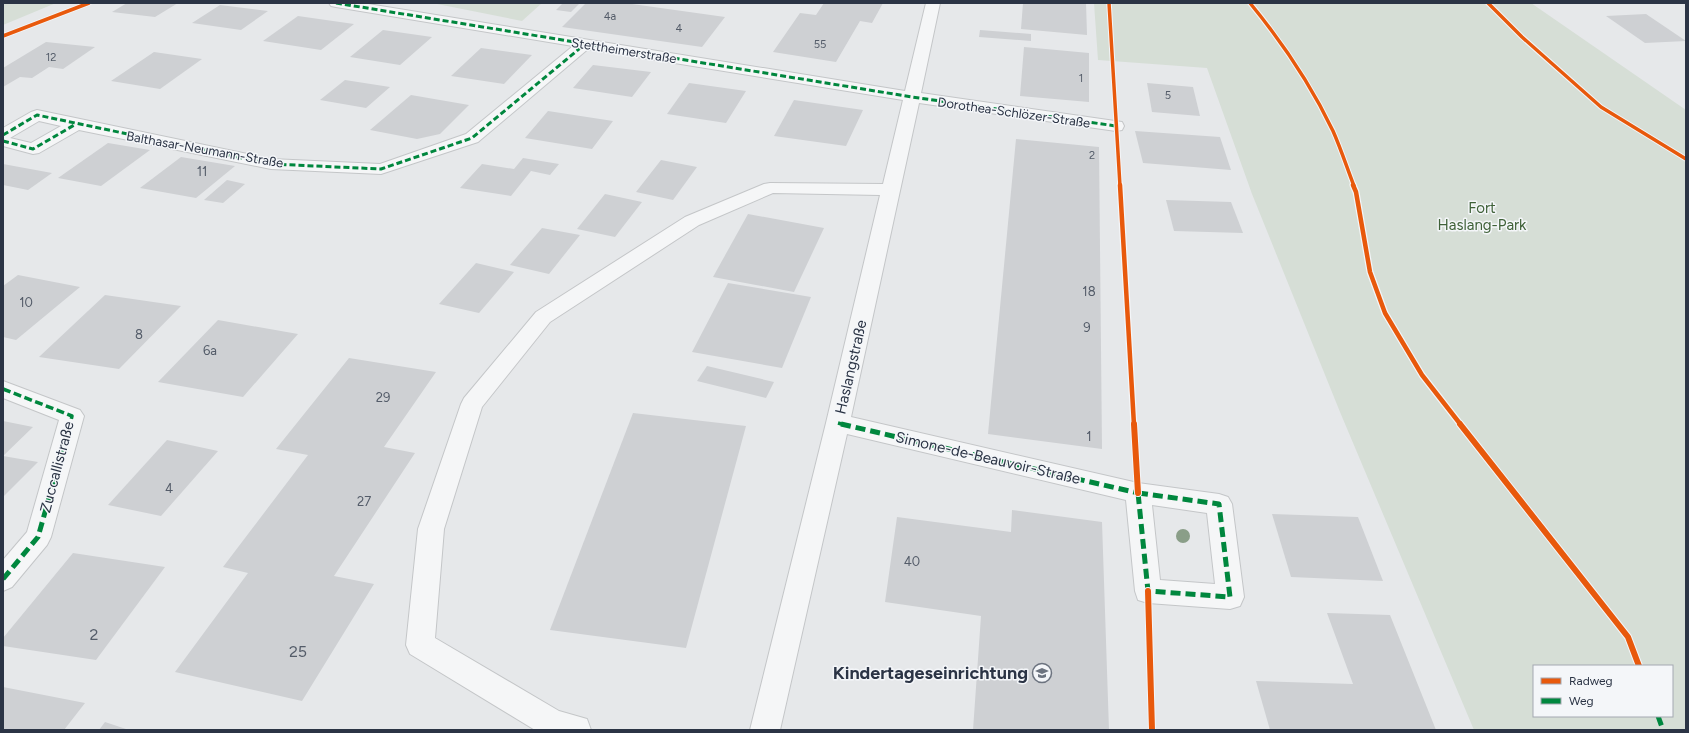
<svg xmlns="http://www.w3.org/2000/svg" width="1689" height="733" viewBox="0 0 1689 733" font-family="Figtree,sans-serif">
  <rect width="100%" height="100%" fill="#e6e8ea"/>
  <g fill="#d6ded6" fill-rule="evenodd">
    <path d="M3,3H56L3,25Z"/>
    <path d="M432,3H542L522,21Z"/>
    <path d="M1094,3H1531L1686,110V730H1474L1340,412L1252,194L1207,68L1098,60ZM1534,666H1672V716H1534Z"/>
  </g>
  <g fill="#ced0d3">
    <path d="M127,3H178L155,17L112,12Z"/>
    <path d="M563,3H580L571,12L556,10Z"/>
    <path d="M586,3H625L725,17L702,47L562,27Z"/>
    <path d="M824,3H883L872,23L860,21L836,62L773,52L800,13L816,15Z"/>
    <path d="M1023,3H1086L1087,35L1021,29Z"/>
    <path d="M220,5L268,11L241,30L192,23Z"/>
    <path d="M1646,14L1686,41L1645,43L1606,16Z"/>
    <path d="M298,16L354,24L321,50L263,41Z"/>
    <path d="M383,30L432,37L400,65L350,57Z"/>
    <path d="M980,30L1031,34V41L979,37Z"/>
    <path d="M46,42L95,47L63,69L49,67L32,78L20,77L3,87V68Z"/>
    <path d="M1024,47L1089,53V102L1020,96Z"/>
    <path d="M481,48L532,55L504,84L451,76Z"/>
    <path d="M154,52L202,59L160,89L111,81Z"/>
    <path d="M593,65L651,72L632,97L573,88Z"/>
    <path d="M345,80L390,87L366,108L320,100Z"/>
    <path d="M689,83L746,91L726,123L667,114Z"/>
    <path d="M1147,83L1193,87L1200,116L1152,112Z"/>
    <path d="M411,95L469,105L440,134L417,139L370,130Z"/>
    <path d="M794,100L863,110L846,146L774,136Z"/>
    <path d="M548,111L613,121L592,149L525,138Z"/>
    <path d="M1135,131L1220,137L1231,170L1143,163Z"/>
    <path d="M1016,139L1099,147L1102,449L988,434Z"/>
    <path d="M108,143L150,150L101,186L58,178Z"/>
    <path d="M181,157L235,166L196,198L140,188Z"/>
    <path d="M523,158L559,164L550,175L531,171L511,196L460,188L482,164L514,169Z"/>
    <path d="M661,160L697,167L673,200L636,192Z"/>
    <path d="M3,164L52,173L28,190L3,185Z"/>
    <path d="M227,180L245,184L223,203L204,200Z"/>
    <path d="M605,194L642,202L615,237L577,229Z"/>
    <path d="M1166,200L1231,202L1243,233L1174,231Z"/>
    <path d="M748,214L824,228L794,292L713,277Z"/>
    <path d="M542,228L580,235L549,274L510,265Z"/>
    <path d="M476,263L514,272L479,313L439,304Z"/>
    <path d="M18,275L80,287L16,340L3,337V286Z"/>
    <path d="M728,283L811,297L782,368L692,352Z"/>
    <path d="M105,295L181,306L119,369L39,357Z"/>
    <path d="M218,320L298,334L243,397L158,382Z"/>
    <path d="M349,358L436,372L384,447L415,453L334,576L374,584L302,701L175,672L248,573L223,567L308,455L276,449Z"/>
    <path d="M707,366L774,382L766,398L697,381Z"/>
    <path d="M633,413L746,426L686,648L550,630Z"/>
    <path d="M3,421L33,427L3,456L38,462L3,497Z"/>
    <path d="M167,440L218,451L161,516L108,505Z"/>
    <path d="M1012,510L1102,522L1109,730H973L981,616L885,602L897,517L1011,532Z"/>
    <path d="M1272,514L1358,517L1383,581L1291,577Z"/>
    <path d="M73,553L165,567L96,660L3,646V638Z"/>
    <path d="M1327,613L1390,615L1436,730H1270L1256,681L1353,684Z"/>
    <path d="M3,687L85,703L64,730H3Z"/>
    <path d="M105,722L129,730H99Z"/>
  </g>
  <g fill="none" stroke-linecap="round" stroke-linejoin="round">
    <g stroke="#c4c6c8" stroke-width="2">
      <g id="minor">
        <path d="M329,3H362L905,91L926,3H940L921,93L1122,122L1124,126L1122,130L1116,131L919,103L851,417L1138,483L1219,494L1228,497L1232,504L1244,597L1240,606L1230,609L1148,603L1138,600L1135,591L1126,500L847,434L780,730H750L826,423L880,195L773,193L699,225L550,322L482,407L444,529L435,638L559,711L587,719L591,730H535L410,654L406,645L418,529L461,404L464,398L536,312L685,217L764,184L770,183L883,184L903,100L588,49L478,142L381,174L271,169L79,130L39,153L33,154L3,146V128L31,112L37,110L271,159L380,164L466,134L573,46L336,7L331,6ZM39,121L61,126L31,143L10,138ZM1152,505L1207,513L1215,584L1160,580Z"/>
        <path d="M3,381L80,410L84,416L51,537L47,545L12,587L3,591V560L27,532L59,420L3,398Z"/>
      </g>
    </g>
    <use href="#minor" fill="#f5f6f7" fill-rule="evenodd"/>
    <g stroke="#00873e" stroke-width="3" stroke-dasharray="6 3" stroke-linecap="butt">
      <path d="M336,3L912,97L1116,126"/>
      <path d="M3,135L37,115L271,164L381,169L472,138L585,44"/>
      <path d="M3,141L33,149L76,124"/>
    </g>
    <g stroke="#00873e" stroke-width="3.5" stroke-dasharray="8 3.5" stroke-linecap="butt">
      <path d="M3,389L72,416L70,425"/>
      <path d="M838,423L845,425"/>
    </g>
    <g stroke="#00873e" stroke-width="5" stroke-dasharray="10 5" stroke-linecap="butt">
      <path d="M841,424L1138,493"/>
      <path d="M1138,490V493"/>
      <path d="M1138,493L1219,504L1230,597L1148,591Z"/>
      <path d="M3,579L38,537L70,424"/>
      <path d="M1658,716L1663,730"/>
    </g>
    <g stroke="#f4f6f9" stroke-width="5.5">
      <g id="cycleway-far2">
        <path d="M1109,3L1120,186"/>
        <path d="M1250,3C1282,42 1311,85 1333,131C1341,149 1347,168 1354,186"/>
        <path d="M1488,3L1522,37L1601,107L1686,159"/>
        <path d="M3,36L89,3"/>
      </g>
    </g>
    <g stroke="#f4f6f9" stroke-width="7">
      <g id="cycleway-far1">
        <path d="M1120,185L1134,425"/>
        <path d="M1353,185L1356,192L1370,272L1385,313L1422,375L1461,425"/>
      </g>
    </g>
    <g stroke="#f4f6f9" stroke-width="8">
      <g id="cycleway">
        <path d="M1134,424L1138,493"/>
        <path d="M1460,424L1628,637L1639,666"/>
        <path d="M1148,591L1152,730"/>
      </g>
    </g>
    <use href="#cycleway-far2" stroke="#e8590c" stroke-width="3.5"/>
    <use href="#cycleway-far1" stroke="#e8590c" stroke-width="4.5"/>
    <use href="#cycleway" stroke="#e8590c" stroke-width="6"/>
  </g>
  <circle fill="#8a9e88" cx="1183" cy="536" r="7"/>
  <defs>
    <g id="school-ring" transform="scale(1)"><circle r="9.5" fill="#f4f6f9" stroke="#6c737f" stroke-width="1.5"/><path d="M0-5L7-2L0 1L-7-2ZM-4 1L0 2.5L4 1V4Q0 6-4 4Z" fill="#6c737f"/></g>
  </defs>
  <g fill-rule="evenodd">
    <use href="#school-ring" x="1042" y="673"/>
  </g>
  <g text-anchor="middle" stroke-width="3" stroke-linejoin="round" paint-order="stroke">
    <g font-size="11" fill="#545c69">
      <text x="610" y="20">4a</text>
      <text x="679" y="32">4</text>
      <text x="820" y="48">55</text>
      <text x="51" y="61">12</text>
      <text x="1081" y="82">1</text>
      <text x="1168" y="99">5</text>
      <text x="1092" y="159">2</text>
    </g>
    <g font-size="13" fill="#2b3445" stroke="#f4f6f9">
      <text transform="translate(624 50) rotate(9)" y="5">Stettheimerstraße</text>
      <text transform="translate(1014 112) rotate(8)" y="5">Dorothea-Schlözer-Straße</text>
      <text transform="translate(205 149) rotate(10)" y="5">Balthasar-Neumann-Straße</text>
    </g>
    <g font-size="13" fill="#545c69">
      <text x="202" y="176">11</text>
      <text x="1089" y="296">18</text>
      <text x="26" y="307">10</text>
      <text x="1087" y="332">9</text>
      <text x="139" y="339">8</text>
      <text x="210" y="355">6a</text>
      <text x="383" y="402">29</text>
      <text x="1089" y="441">1</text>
      <text x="169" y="493">4</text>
      <text x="364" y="506">27</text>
      <text x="912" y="566">40</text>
    </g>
    <g font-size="15" fill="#3f6138" stroke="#f4f6f9">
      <text x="1482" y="213">Fort<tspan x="1482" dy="17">Haslang-Park</tspan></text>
    </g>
    <g font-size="15" fill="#2b3445" stroke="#f4f6f9">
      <text transform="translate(851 367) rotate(-77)" y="5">Haslangstraße</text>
      <text transform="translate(988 458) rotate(13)" y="5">Simone-de-Beauvoir-Straße</text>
      <text transform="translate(57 467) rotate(-75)" y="5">Zuccallistraße</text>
    </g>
    <g font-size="16" fill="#545c69">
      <text x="94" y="640">2</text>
      <text x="298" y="657">25</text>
    </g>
    <g font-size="18" font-weight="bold" fill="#2b3445" stroke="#f4f6f9" text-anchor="end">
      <text x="1028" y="679">Kindertageseinrichtung</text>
    </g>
  </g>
  <rect width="1689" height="733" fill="none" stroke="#2b3445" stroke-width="8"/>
  <rect x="1533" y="665" width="140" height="52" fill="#f4f6f9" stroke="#a4a8b1"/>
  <rect x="1541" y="678" width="20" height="6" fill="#e8590c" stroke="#a4a8b1"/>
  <text x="1569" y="685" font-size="12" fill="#2b3445">Radweg</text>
  <rect x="1541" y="698" width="20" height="6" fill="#00873e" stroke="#a4a8b1"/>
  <text x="1569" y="705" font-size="12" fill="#2b3445">Weg</text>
</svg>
